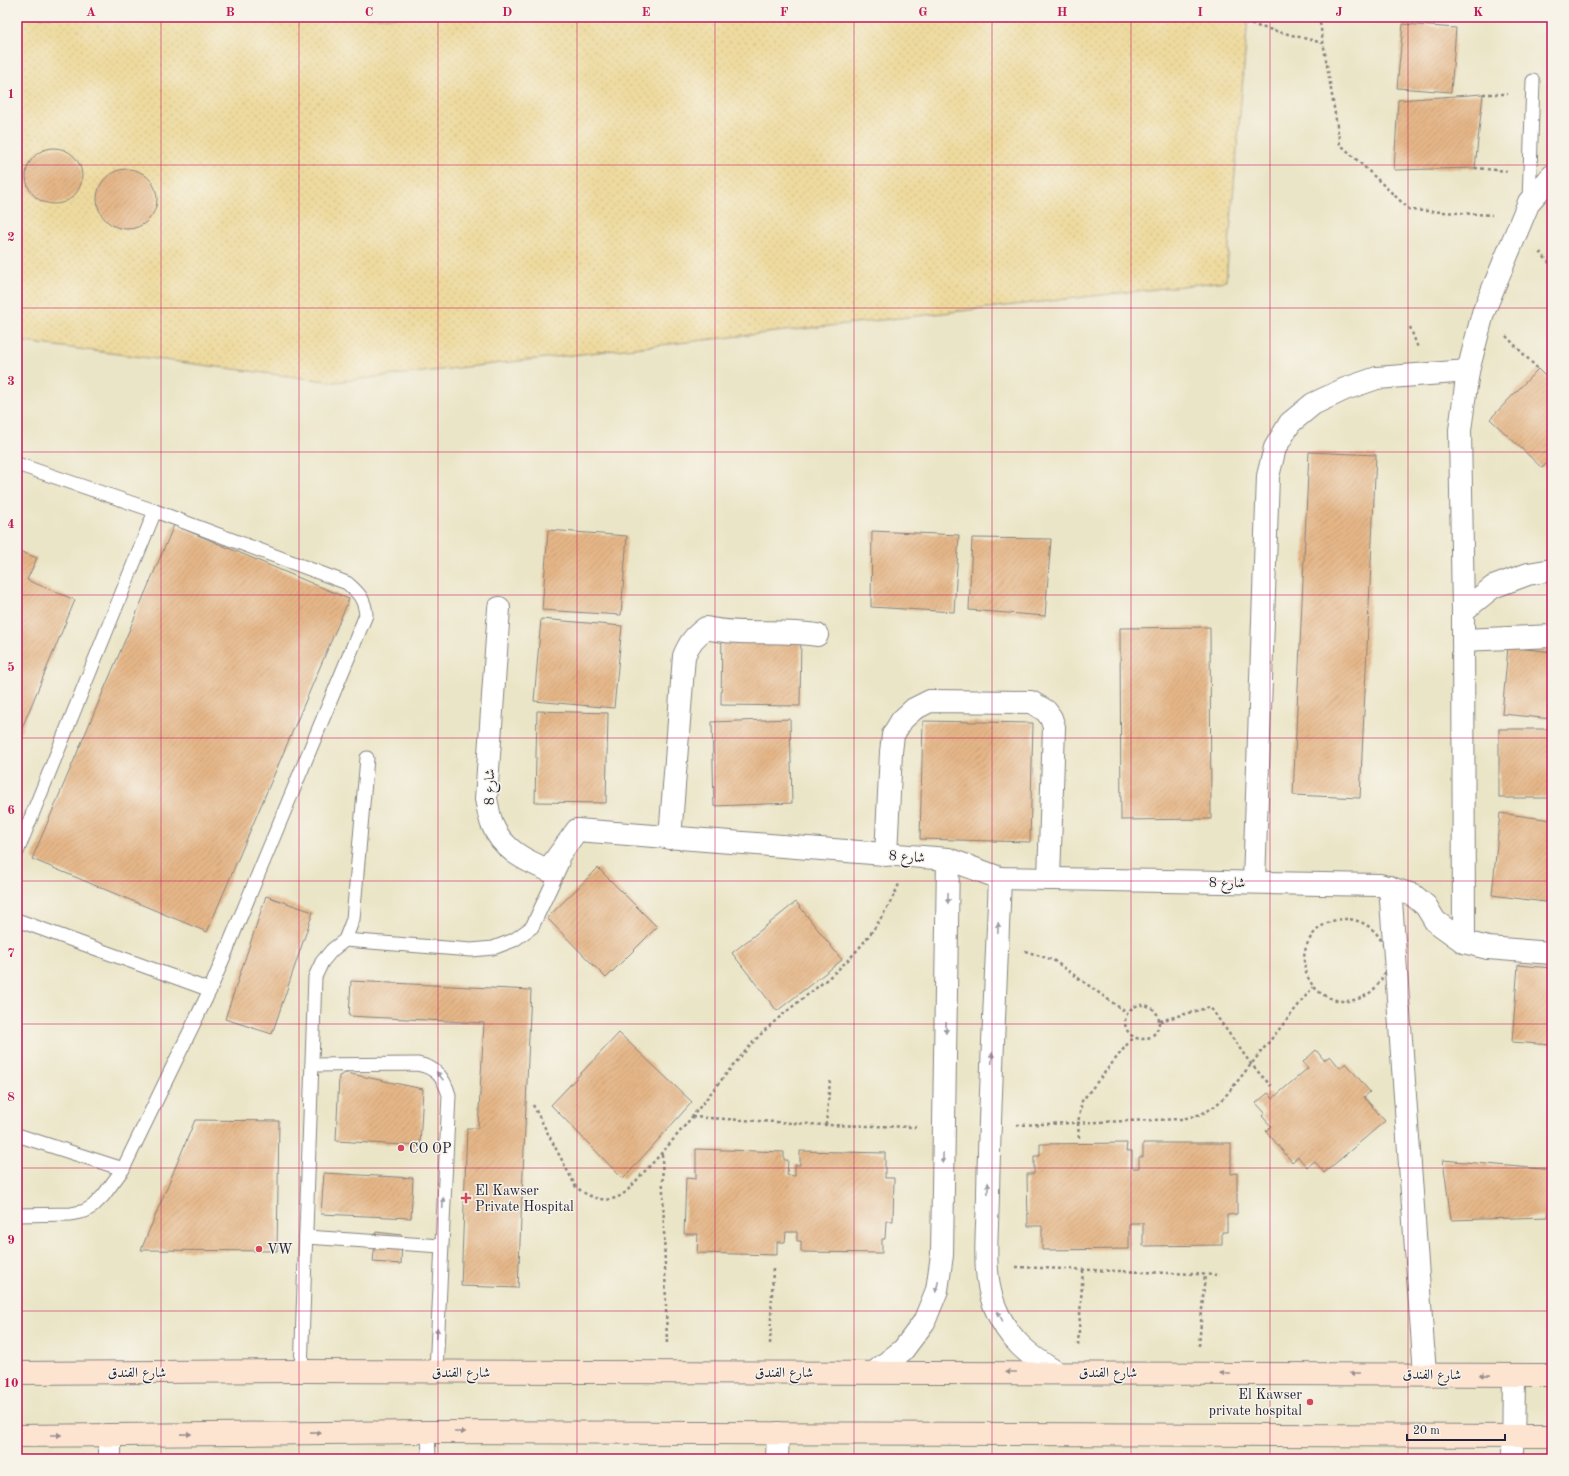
<svg xmlns="http://www.w3.org/2000/svg" width="1569" height="1476" viewBox="0 0 1569 1476" font-family="'Old Standard TT',Amiri,serif">
  <defs>
    <pattern id="sand-dots" width="8" height="8" patternUnits="userSpaceOnUse"><rect width="8" height="8" fill="#eeda9e"/><path d="M2 2h.1M6 6h.1" fill="none" stroke="#ccbb89" stroke-width="1.8" stroke-linecap="round"/></pattern>
    <pattern id="building-hatch" width="6" height="6" patternUnits="userSpaceOnUse"><rect width="6" height="6" fill="#e5b687"/><path d="M-1 1l2-2M0 6l6-6M5 7l2-2" fill="none" stroke="#c49c75"/></pattern>
  </defs>
  <rect width="100%" height="100%" fill="#f7f3e8"/>
  <filter id="ink" filterUnits="userSpaceOnUse"><feTurbulence type="fractalNoise" baseFrequency=".025" numOctaves="2"/><feDisplacementMap in="SourceGraphic" scale="8" xChannelSelector="R" yChannelSelector="G"/><feConvolveMatrix kernelMatrix="1 2 1 2 8 2 1 2 1" color-interpolation-filters="sRGB"/></filter>
  <filter id="wash" filterUnits="userSpaceOnUse"><feTurbulence type="fractalNoise" baseFrequency=".012" numOctaves="4" result="noise"/><feDisplacementMap in="SourceGraphic" scale="16" xChannelSelector="R" yChannelSelector="G"/><feGaussianBlur stdDeviation="0.9" result="paint"/><feColorMatrix in="noise" values="0 0 0 0 0 0 0 0 0 0 0 0 0 0 0 0 0 1.4 0 .05"/><feComposite in="paint" operator="in"/></filter>
  <g filter="url(#wash)">
    <rect width="100%" height="100%" fill="#ebe5c7"/>
    <path fill="url(#sand-dots)" stroke="#887e6c" d="M17,17H1248L1226,281L334,382L17,341Z"/>
    <g id="blocks">
      <g fill="url(#building-hatch)">
        <path d="M1403,24L1456,28L1451,92L1397,88Z"/>
        <path d="M1483,94L1475,168L1394,170L1398,100Z"/>
        <circle cx="54" cy="176" r="28"/>
        <circle cx="127" cy="199" r="30"/>
        <path d="M1538,369L1552,383V458L1542,468L1490,419Z"/>
        <path d="M1309,452L1376,455L1360,798L1293,795Z"/>
        <path d="M174,525L349,599L207,932L32,859Z"/>
        <path d="M548,530L627,536L621,615L542,610Z"/>
        <path d="M872,531L959,535L954,612L871,607Z"/>
        <path d="M972,538L1051,539L1045,616L969,610Z"/>
        <path d="M17,550L37,558L27,580L75,600L17,740Z"/>
        <path d="M541,619L622,626L614,708L534,701Z"/>
        <path d="M1210,627L1211,819L1121,820L1120,628Z"/>
        <path d="M722,632H801L800,706L721,705Z"/>
        <path d="M1508,647L1552,652V719L1502,714Z"/>
        <path d="M537,711L608,713L606,803L535,802Z"/>
        <path d="M790,719L792,803L714,806L712,722Z"/>
        <path d="M923,721L1033,723L1030,842L920,839Z"/>
        <rect x="1499" y="729" width="53" height="69"/>
        <path d="M1500,813L1552,820V903L1492,895Z"/>
        <path d="M598,868L657,927L606,978L547,918Z"/>
        <path d="M266,896L313,912L272,1034L225,1019Z"/>
        <path d="M796,902L842,960L777,1011L732,953Z"/>
        <path d="M1518,965L1552,968V1045L1512,1042Z"/>
        <path d="M351,981L531,990L518,1288L461,1286L467,1128H478L484,1023L349,1016Z"/>
        <path d="M619,1033L692,1102L623,1179L551,1105Z"/>
        <path d="M1316,1050L1324,1060L1330,1056L1340,1068L1346,1063L1370,1092L1364,1097L1385,1121L1324,1173L1315,1161L1307,1167L1298,1157L1292,1162L1266,1131L1271,1126L1262,1116L1265,1113L1256,1103L1268,1093L1273,1098L1308,1068L1303,1062Z"/>
        <path d="M346,1073L423,1089L420,1146L336,1141L339,1076Z"/>
        <path d="M195,1120L279,1121L277,1251L141,1250Z"/>
        <path d="M1127,1143L1126,1151H1132V1168H1139V1157H1143V1143H1231V1174L1237,1173V1214L1227,1215V1232H1222V1245L1143,1246V1223H1129V1249L1042,1250V1226H1028L1027,1174H1034V1156H1040V1144Z"/>
        <path d="M696,1149L784,1152V1160H788L787,1175L795,1176V1165H800V1151L885,1153V1178H894L893,1221H886L885,1239H882V1253L801,1252V1241H797V1232H786L785,1242H777V1255L697,1253L698,1234H684L686,1178L696,1179Z"/>
        <path d="M1443,1160L1552,1170L1548,1217L1451,1220Z"/>
        <path d="M324,1173L413,1178L411,1218L321,1214Z"/>
        <path d="M376,1232L402,1235L401,1264L373,1262Z"/>
      </g>
    </g>
  </g>
  <g filter="url(#ink)">
    <use href="#blocks" fill-opacity="0" stroke="#868481" stroke-width="1"/>
    <g fill="none" stroke-linecap="round" stroke-linejoin="round">
      <g stroke="#868481" stroke-width="15">
        <g id="lane">
          <path d="M1529,202L1533,81"/>
          <path d="M17,464L155,511L347,583C359,593 365,600 366,615L210,990L123,1169L103,1196L93,1206L85,1211L71,1214L17,1215"/>
          <path d="M17,852L155,511"/>
          <path d="M17,920L210,990"/>
          <path d="M345,940L471,950L493,948L514,940L532,927L562,863"/>
          <path d="M312,1065L417,1064C436,1067 444,1078 449,1095L436,1372"/>
          <path d="M17,1135L123,1169"/>
          <path d="M306,1237L441,1246"/>
          <path d="M301,1371L315,977L322,962L332,950L345,940L353,919L367,758"/>
          <path d="M428,1432L429,1459"/>
        </g>
      </g>
      <g stroke="#868481" stroke-width="24">
        <g id="street">
          <path d="M499,608L486,799C488,807 489,816 492,824C502,849 524,860 548,870L577,830L948,859L1000,878L1380,885L1413,895L1426,906L1435,921L1464,942L1488,948L1552,953"/>
          <path d="M1463,611L1493,587L1528,574L1552,570"/>
          <path d="M1463,640L1552,636"/>
          <path d="M670,838L684,656C689,643 695,636 706,628C742,636 780,629 817,635"/>
          <path d="M886,855L891,752L893,735L902,720L914,709L930,701L1031,702L1046,711L1051,718L1054,727L1049,879"/>
          <path d="M1000,878C996,983 990,1088 988,1193C988,1228 981,1274 995,1307C1008,1339 1028,1355 1056,1372"/>
          <path d="M1254,882L1268,476L1275,448L1290,423L1313,404L1345,389L1377,378L1468,371"/>
          <path d="M1390,887L1425,1374"/>
          <path d="M1464,942L1463,611L1460,430L1468,371L1483,313L1529,202L1552,176"/>
          <path d="M875,1372L903,1350L924,1322L937,1290L942,1255L948,859"/>
          <path d="M110,1435V1459"/>
          <path d="M777,1459L778,1433"/>
          <path d="M1513,1459L1514,1375"/>
        </g>
      </g>
      <g stroke="#868481" stroke-width="24">
        <g id="secondary">
          <path d="M17,1373L301,1371L1552,1375"/>
          <path d="M17,1436L428,1432L1552,1436"/>
        </g>
      </g>
      <g stroke="#868481" stroke-width="2.5" stroke-dasharray="3 3" stroke-linecap="butt">
        <path d="M1222,17L1323,43"/>
        <path d="M1319,17L1340,144L1410,210L1492,215"/>
        <path d="M1483,94H1508"/>
        <path d="M1475,168L1507,171"/>
        <path d="M1540,252L1552,266"/>
        <path d="M1410,327L1418,348"/>
        <path d="M1506,336L1538,369"/>
        <circle cx="1345" cy="960" r="41"/>
        <path d="M1025,951L1053,960L1127,1013"/>
        <circle cx="1142" cy="1022" r="17"/>
        <path d="M1160,1021L1210,1007L1251,1064L1271,1086"/>
        <path d="M533,1105L576,1187C588,1197 605,1204 620,1196C629,1191 637,1179 644,1172C682,1133 713,1088 749,1047C778,1013 816,992 847,961C869,939 886,913 899,884"/>
        <path d="M692,1117L826,1125L916,1127"/>
        <path d="M826,1125L830,1081"/>
        <path d="M1017,1125L1181,1119C1204,1115 1213,1110 1228,1093L1313,987"/>
        <path d="M1079,1138L1078,1123L1082,1101L1133,1037"/>
        <path d="M662,1154L667,1345"/>
        <path d="M1016,1267L1220,1275"/>
        <path d="M770,1344L773,1268"/>
        <path d="M1078,1345L1083,1270"/>
        <path d="M1199,1346L1205,1274"/>
      </g>
      <use href="#lane" stroke="#fff" stroke-width="13"/>
      <use href="#street" stroke="#fff" stroke-width="22"/>
      <use href="#secondary" stroke="#fde4d1" stroke-width="22"/>
    </g>
    <defs><path id="oneway-solid" d="M-6-.8H1V-3.2L6.5 0L1 3.2V.8H-6Z"/></defs>
    <g fill="#9c9ca7">
      <use href="#oneway-solid" transform="translate(948 898) rotate(91)"/>
      <use href="#oneway-solid" transform="translate(998 928) rotate(-88)"/>
      <use href="#oneway-solid" transform="translate(946 1028) rotate(91)"/>
      <use href="#oneway-solid" transform="translate(992 1058) rotate(-87)"/>
      <use href="#oneway-solid" transform="translate(440 1076) rotate(-129)"/>
      <use href="#oneway-solid" transform="translate(943 1158) rotate(91)"/>
      <use href="#oneway-solid" transform="translate(988 1188) rotate(-89)"/>
      <use href="#oneway-solid" transform="translate(443 1203) rotate(-87)"/>
      <use href="#oneway-solid" transform="translate(937 1287) rotate(103)"/>
      <use href="#oneway-solid" transform="translate(1000 1316) rotate(-118)"/>
      <use href="#oneway-solid" transform="translate(437 1333) rotate(-87)"/>
    </g>
    <g fill="#9a8d8e">
      <use href="#oneway-solid" transform="translate(1011 1372) rotate(-180)"/>
      <use href="#oneway-solid" transform="translate(1225 1373) rotate(-180)"/>
      <use href="#oneway-solid" transform="translate(1355 1373) rotate(-180)"/>
      <use href="#oneway-solid" transform="translate(1485 1375) rotate(-179)"/>
      <use href="#oneway-solid" transform="translate(460 1432)"/>
      <use href="#oneway-solid" transform="translate(316 1433) rotate(-1)"/>
      <use href="#oneway-solid" transform="translate(186 1434) rotate(-1)"/>
      <use href="#oneway-solid" transform="translate(56 1435)"/>
    </g>
  </g>
  <path fill="none" stroke="#c2185b" stroke-width="1" stroke-opacity="0.55" d="M161,17V1459M299,17V1459M438,17V1459M577,17V1459M715,17V1459M854,17V1459M992,17V1459M1131,17V1459M1270,17V1459M1408,17V1459M17,165H1552M17,308H1552M17,452H1552M17,595H1552M17,738H1552M17,881H1552M17,1024H1552M17,1168H1552M17,1311H1552"/>
  <g fill="#d1495b" stroke="#f7f3e8" stroke-width="1.5">
    <circle cx="401" cy="1148" r="4"/>
    <path d="M464 1192h4v4h4v4h-4v4h-4v-4h-4v-4h4z"/>
    <circle cx="259" cy="1249" r="4"/>
    <circle cx="1310" cy="1402" r="4"/>
  </g>
  <g text-anchor="middle" stroke-width="3" stroke-linejoin="round" paint-order="stroke">
    <g font-size="14" fill="#22223b" stroke="#f7f3e8">
      <text transform="translate(489 787) rotate(-90)" y="5">شارع 8</text>
      <text transform="translate(907 856) rotate(4)" y="5">شارع 8</text>
      <text transform="translate(1227 882) rotate(1)" y="5">شارع 8</text>
      <text x="137" y="1377">شارع الفندق</text>
      <text x="461" y="1377">شارع الفندق</text>
      <text x="784" y="1377">شارع الفندق</text>
      <text x="1108" y="1377">شارع الفندق</text>
      <text transform="translate(1432 1374) rotate(1)" y="5">شارع الفندق</text>
    </g>
    <g font-size="14" fill="#22223b" stroke="#f7f3e8" text-anchor="start">
      <text x="409" y="1153">CO OP</text>
      <text x="475" y="1195">El Kawser<tspan x="475" dy="16">Private Hospital</tspan></text>
      <text x="267" y="1254">VW</text>
      <text x="1302" y="1399" text-anchor="end">El Kawser<tspan x="1302" dy="16">private hospital</tspan></text>
    </g>
  </g>
  <rect width="1569" height="1476" fill="none" stroke="#f7f3e8" stroke-width="44"/>
  <path d="M1407 1434v6h98v-6" fill="none" stroke="#22223b" stroke-width="2"/>
  <text x="1413" y="1434" font-size="12" fill="#22223b" stroke="#f7f3e8" stroke-width="3" paint-order="stroke">20 m</text>
  <rect x="22" y="22" width="1525" height="1432" fill="none" stroke="#c2185b" stroke-width="1.5"/>
  <g font-size="13" text-anchor="middle" font-weight="bold" fill="#c2185b">
    <text x="91" y="16">A</text>
    <text x="230" y="16">B</text>
    <text x="369" y="16">C</text>
    <text x="507" y="16">D</text>
    <text x="646" y="16">E</text>
    <text x="784" y="16">F</text>
    <text x="923" y="16">G</text>
    <text x="1062" y="16">H</text>
    <text x="1200" y="16">I</text>
    <text x="1339" y="16">J</text>
    <text x="1478" y="16">K</text>
    <text x="11" y="98">1</text>
    <text x="11" y="241">2</text>
    <text x="11" y="385">3</text>
    <text x="11" y="528">4</text>
    <text x="11" y="671">5</text>
    <text x="11" y="814">6</text>
    <text x="11" y="957">7</text>
    <text x="11" y="1101">8</text>
    <text x="11" y="1244">9</text>
    <text x="11" y="1387">10</text>
  </g>
</svg>
